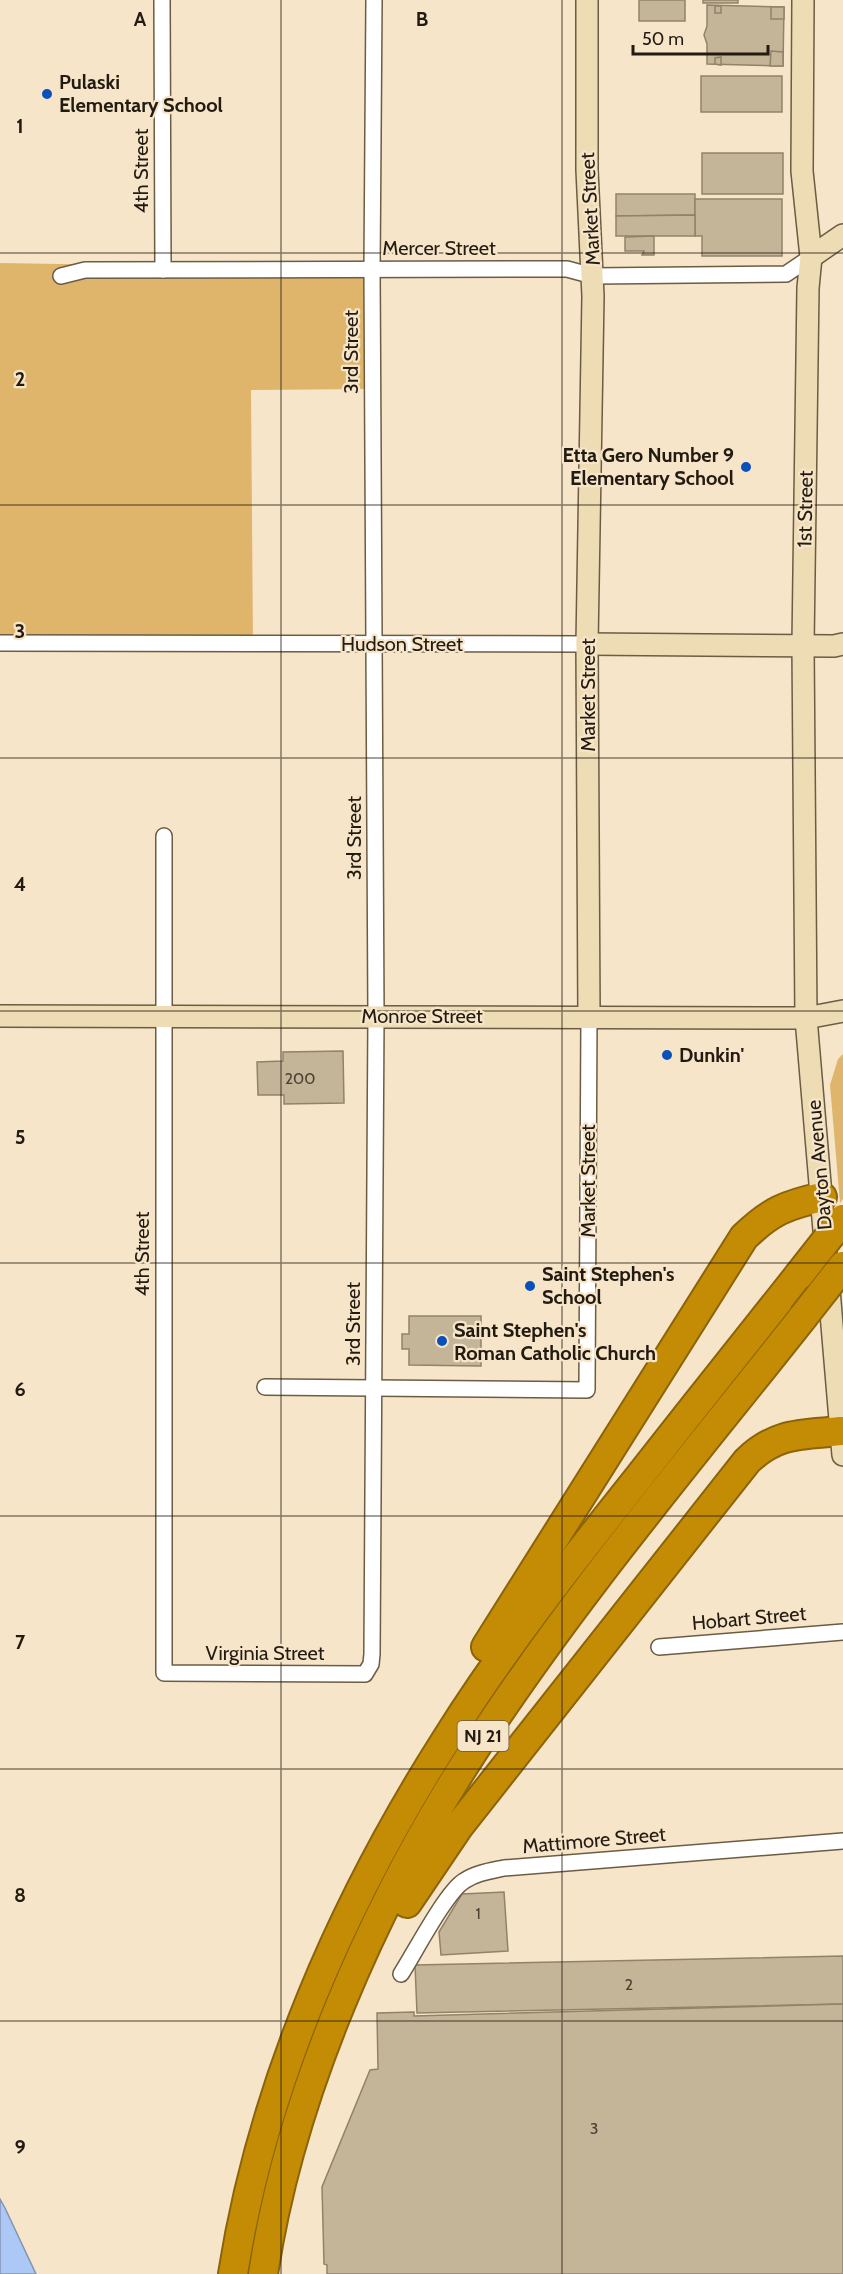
<svg xmlns="http://www.w3.org/2000/svg" width="843" height="2274" viewBox="0 0 843 2274" font-family="Cabin,sans-serif">
  <rect width="100%" height="100%" fill="#f7e5c9"/>
  <g fill="#dfb56c">
    <path d="M0,263L369,269L368,389L251,390L253,644L0,642Z"/>
    <path d="M843,1054V1199L840,1203L830,1085L838,1059Z"/>
  </g>
  <path fill="#acc8f6" stroke="#8394b1" stroke-width="1.5" d="M0,2199L5,2208L36,2274H0Z"/>
  <g fill="#c4b498" stroke="#928268" stroke-width="1.5">
    <rect x="639" y="0" width="46" height="21"/>
    <rect x="703" y="0" width="35" height="3"/>
    <path d="M707,5L784,7L783,66L707,64V44L704,35L707,26Z"/>
    <rect x="715" y="6" width="6" height="7"/>
    <rect x="771" y="7" width="13" height="12"/>
    <path d="M771,51L783,52V66H770Z"/>
    <path d="M721,57V65L715,64V58Z"/>
    <rect x="701" y="76" width="81" height="36"/>
    <rect x="702" y="153" width="81" height="41"/>
    <path d="M616,194H695V215L616,216Z"/>
    <path d="M695,199H782V256H702V236H695Z"/>
    <path d="M695,215V236H616V216Z"/>
    <path d="M654,236V255H642L644,251H625V237Z"/>
    <path d="M343,1051L344,1103L284,1104V1095H258L257,1062L283,1061V1052Z"/>
    <path d="M409,1316H481V1366L409,1365V1349H402V1334H409Z"/>
    <path d="M504,1892L508,1951L441,1955L439,1932L462,1894Z"/>
    <path d="M843,1956V2004L417,2013L415,1965Z"/>
    <path d="M843,2004V2274H327V2265L324,2264L322,2187L370,2070L378,2069L377,2013L414,2012V2016Z"/>
  </g>
  <g fill="none" stroke-linecap="round" stroke-linejoin="round">
    <g stroke="#6b5c43" stroke-width="18">
      <g id="street">
        <path d="M162,0L163,270"/>
        <path d="M61,276L85,270L567,269L593,276L786,274L811,257"/>
        <path d="M0,643L587,644"/>
        <path d="M164,836V1673L365,1674L371,1664L372,1654L376,1016L372,269L374,0"/>
        <path d="M265,1387L587,1390L589,1017"/>
        <path d="M659,1647L843,1632"/>
        <path d="M401,1974C414,1954 446,1892 464,1881C476,1873 490,1871 504,1868L843,1841"/>
      </g>
    </g>
    <g stroke="#6b5c43" stroke-width="24">
      <g id="secondary">
        <path d="M587,0V170L593,296L587,644L589,1017"/>
        <path d="M803,0L802,171L811,257L808,288L803,645L806,1018L843,1455"/>
        <path d="M811,257L843,235"/>
        <path d="M587,644L834,646L843,644"/>
        <path d="M0,1016L806,1018L843,1011"/>
      </g>
    </g>
    <g stroke="#8b6409" stroke-width="32">
      <g id="highway">
        <path d="M486,1647L744,1237C771,1211 786,1205 822,1197"/>
        <path d="M407,1903L459,1826L747,1461C777,1432 801,1435 841,1431"/>
        <path d="M233,2274C263,2084 343,1902 446,1740C503,1649 569,1565 636,1481C690,1412 745,1343 799,1275"/>
        <path d="M263,2274C290,2095 374,1905 472,1753C571,1600 690,1460 803,1317"/>
      </g>
    </g>
    <use href="#street" stroke="#fff" stroke-width="15"/>
    <use href="#secondary" stroke="#eddcb4" stroke-width="21"/>
    <use href="#highway" stroke="#c48c04" stroke-width="28"/>
    <g stroke="#8b6409" stroke-width="32" stroke-linecap="butt">
      <g id="highway-bridge">
        <path d="M799,1275L843,1219"/>
        <path d="M803,1317L843,1266"/>
      </g>
    </g>
    <use href="#highway-bridge" stroke="#c48c04" stroke-width="28"/>
  </g>
  <path fill="none" stroke="#221b11" stroke-width="1.5" stroke-opacity="0.55" d="M281,0V2274M562,0V2274M0,253H843M0,505H843M0,758H843M0,1011H843M0,1263H843M0,1516H843M0,1769H843M0,2021H843"/>
  <g fill="#0950ba" stroke="#f7e5c9" stroke-width="2">
    <circle cx="47" cy="94" r="6"/>
    <circle cx="746" cy="467" r="6"/>
    <circle cx="667" cy="1055" r="6"/>
    <circle cx="530" cy="1286" r="6"/>
    <circle cx="442" cy="1341" r="6"/>
  </g>
  <g text-anchor="middle" stroke-width="4.5" stroke-linejoin="round" paint-order="stroke">
    <g font-size="16" fill="#4a4133">
      <text x="300" y="1084">200</text>
      <text x="478" y="1919">1</text>
      <text x="629" y="1990">2</text>
      <text x="594" y="2134">3</text>
    </g>
    <rect fill="#f7e5c9" stroke="#625848" stroke-width="1.5" x="457.5" y="1721" width="51" height="30" rx="4.5"/>
    <g font-size="18" font-weight="bold" fill="#221b11">
      <text x="483" y="1742">NJ 21</text>
    </g>
    <g font-size="20" font-weight="bold" fill="#221b11" stroke="#f7e5c9" text-anchor="start">
      <text x="59" y="89">Pulaski<tspan x="59" dy="23">Elementary School</tspan></text>
      <text x="734" y="462" text-anchor="end">Etta Gero Number 9<tspan x="734" dy="23">Elementary School</tspan></text>
      <text x="679" y="1062">Dunkin'</text>
      <text x="542" y="1281">Saint Stephen's<tspan x="542" dy="23">School</tspan></text>
      <text x="454" y="1337">Saint Stephen's<tspan x="454" dy="23">Roman Catholic Church</tspan></text>
    </g>
    <g font-size="20" fill="#221b11" stroke="#f7e5c9">
      <text transform="translate(141 171) rotate(-90)" y="7">4th Street</text>
      <text transform="translate(590 209) rotate(-93)" y="7">Market Street</text>
      <text x="439" y="255">Mercer Street</text>
      <text transform="translate(351 352) rotate(-90)" y="7">3rd Street</text>
      <text transform="translate(805 509) rotate(-89)" y="7">1st Street</text>
      <text x="402" y="651">Hudson Street</text>
      <text transform="translate(588 695) rotate(-90)" y="7">Market Street</text>
      <text transform="translate(354 838) rotate(-90)" y="7">3rd Street</text>
      <text x="422" y="1023">Monroe Street</text>
      <text transform="translate(819 1165) rotate(-95)" y="7">Dayton Avenue</text>
      <text transform="translate(588 1181) rotate(-90)" y="7">Market Street</text>
      <text transform="translate(142 1254) rotate(-90)" y="7">4th Street</text>
      <text transform="translate(353 1324) rotate(-90)" y="7">3rd Street</text>
      <text transform="translate(749 1618) rotate(-5)" y="7">Hobart Street</text>
      <text x="265" y="1660">Virginia Street</text>
      <text transform="translate(594 1840) rotate(-5)" y="7">Mattimore Street</text>
    </g>
  </g>
  <g font-size="20" text-anchor="middle" font-weight="bold" fill="#221b11" stroke="#f7e5c9" stroke-width="4.5" stroke-linejoin="round" paint-order="stroke">
    <text x="140" y="26">A</text>
    <text x="422" y="26">B</text>
    <text x="20" y="133">1</text>
    <text x="20" y="386">2</text>
    <text x="20" y="638">3</text>
    <text x="20" y="891">4</text>
    <text x="20" y="1144">5</text>
    <text x="20" y="1396">6</text>
    <text x="20" y="1649">7</text>
    <text x="20" y="1902">8</text>
    <text x="20" y="2154">9</text>
  </g>
  <path d="M633 45v9h135v-9" fill="none" stroke="#221b11" stroke-width="3"/>
  <text x="642" y="45" font-size="18" fill="#221b11" stroke="#f7e5c9" stroke-width="4.5" paint-order="stroke">50 m</text>
</svg>
